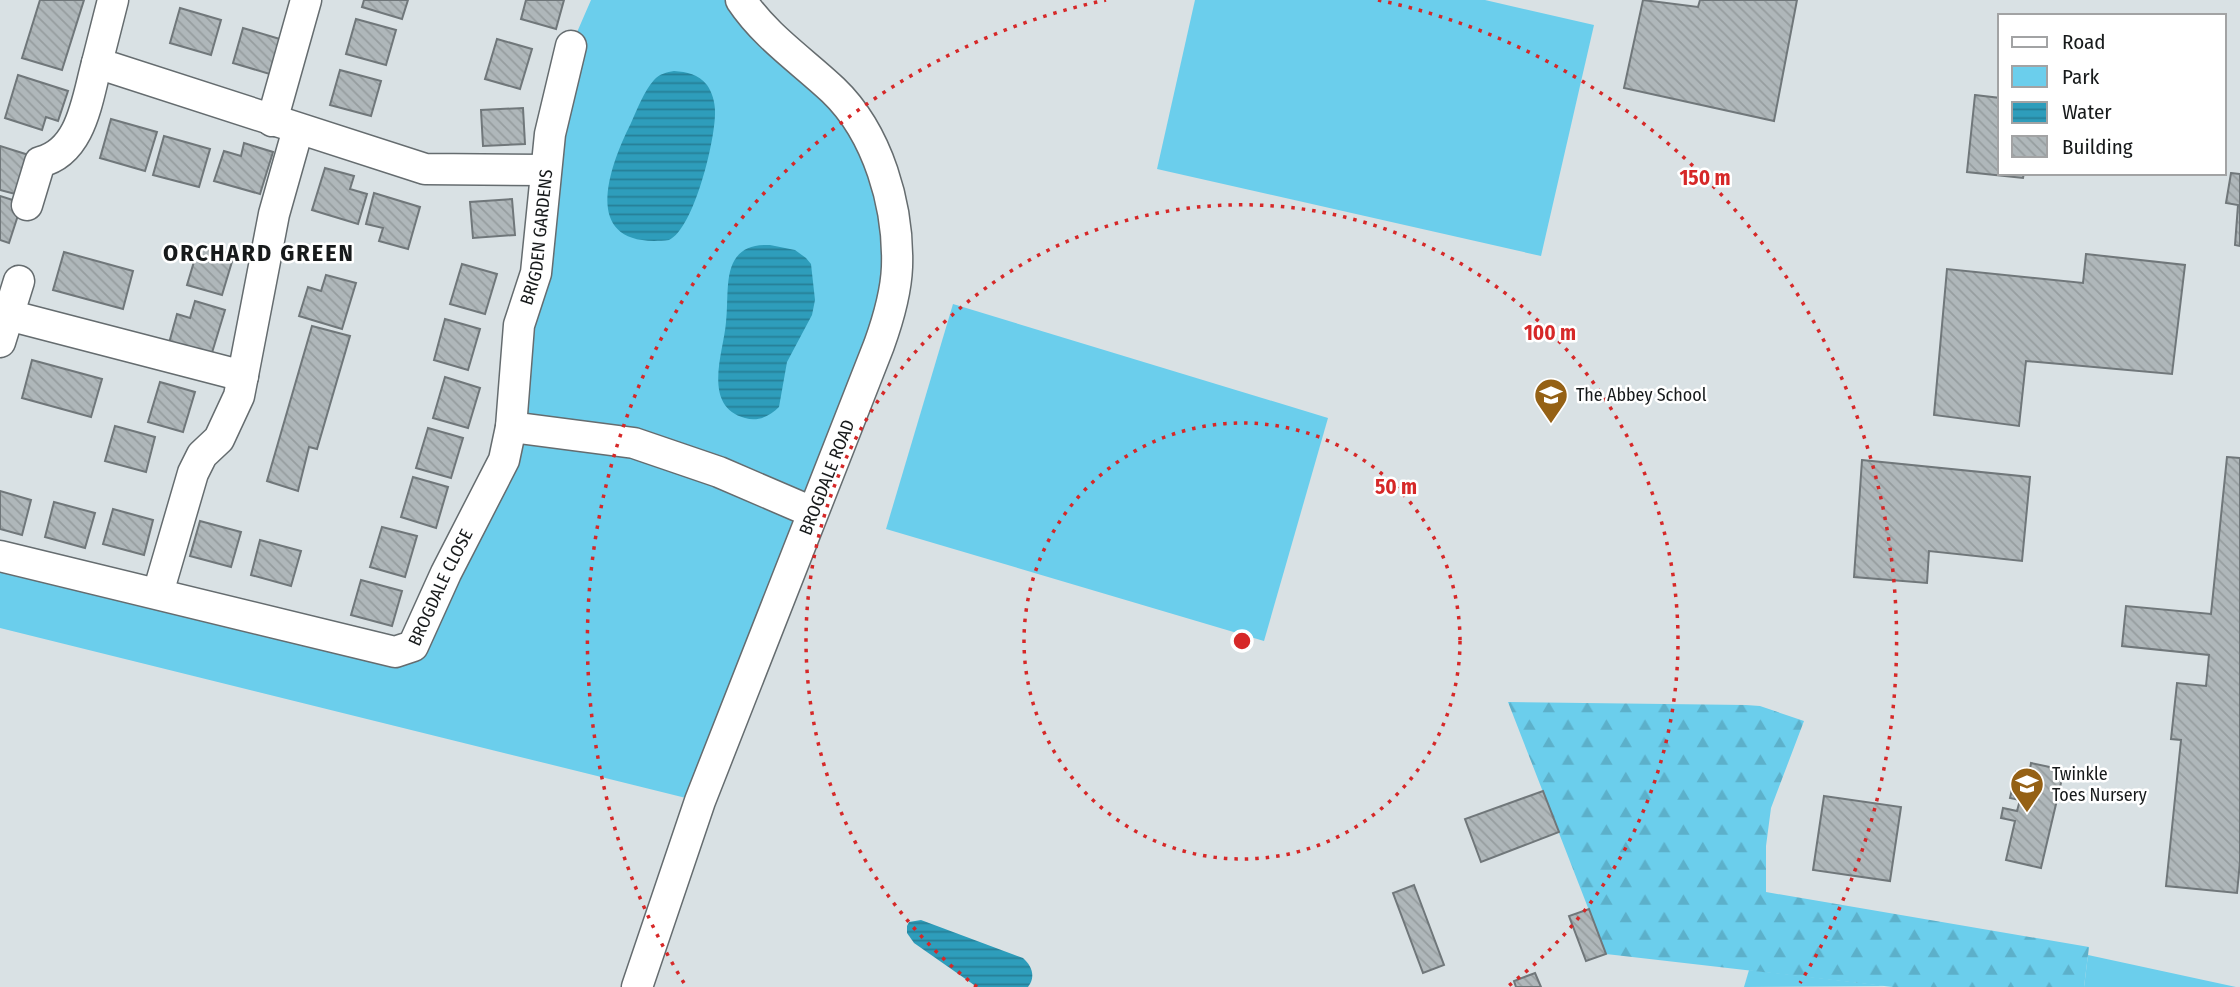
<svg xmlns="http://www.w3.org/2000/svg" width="2240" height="987" viewBox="0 0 2240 987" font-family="'Fira Sans Condensed',sans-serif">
  <defs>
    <pattern id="forest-firs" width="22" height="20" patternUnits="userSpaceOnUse" patternTransform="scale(1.75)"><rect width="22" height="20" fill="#6bceec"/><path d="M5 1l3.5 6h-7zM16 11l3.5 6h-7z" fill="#5cb0ca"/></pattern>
    <pattern id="water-rules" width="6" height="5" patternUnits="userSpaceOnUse" patternTransform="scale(1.75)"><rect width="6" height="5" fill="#2e9dbb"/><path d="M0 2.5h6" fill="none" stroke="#267f97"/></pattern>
    <pattern id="building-back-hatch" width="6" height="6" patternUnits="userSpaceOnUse" patternTransform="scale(1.75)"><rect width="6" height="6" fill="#afb7ba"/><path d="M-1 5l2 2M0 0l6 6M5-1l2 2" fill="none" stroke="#969d9f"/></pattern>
  </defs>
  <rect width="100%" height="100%" fill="#d9e1e4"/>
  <g fill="#6bceec">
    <path d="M591,0H741L851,110L897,265L690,799L0,628V556L395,652L484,499L571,46Z"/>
    <path d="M1195,0H1485L1594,25L1541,256L1157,169Z"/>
    <path d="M953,304L1328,418L1264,641L886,529Z"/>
    <path d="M2088,955L2236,987H2084Z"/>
    <path d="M1749,970L1887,986L1744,987Z"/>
  </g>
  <path fill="url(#forest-firs)" d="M1508,702L1746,705L1760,706L1804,721L1771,808L1766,846V892L2089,947L2084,987H1893L1606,954Z"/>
  <g fill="url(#water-rules)">
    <path d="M674,71C687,72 698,74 707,85C712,92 715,102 715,111C716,138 694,229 669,240C582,250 605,175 631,123C637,110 644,91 654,80C659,74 667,72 674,71Z"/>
    <path d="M770,245L795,250L806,258L811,264L815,300L812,315L787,362L779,407C770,416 758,422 745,418C701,406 724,351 726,322C730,289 719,243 770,245Z"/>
    <path d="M921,920L1023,958C1032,966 1036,977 1028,987H977L914,943L907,933V926L909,922Z"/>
  </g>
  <g fill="url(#building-back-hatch)" stroke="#70777a" stroke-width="2">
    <path d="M40,0H84L62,70L22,58Z"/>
    <path d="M364,0H408L402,19L362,7Z"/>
    <path d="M526,0H564L556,29L521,19Z"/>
    <path d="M1643,0L1698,7L1700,0H1797L1774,121L1624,88Z"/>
    <path d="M180,8L221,20L211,55L170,43Z"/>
    <path d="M356,19L396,30L386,65L346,54Z"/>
    <path d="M243,28L283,40L273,75L233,63Z"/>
    <path d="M497,39L532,49L520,89L485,79Z"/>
    <path d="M340,70L381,81L371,116L330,105Z"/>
    <path d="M18,75L68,91L58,121L46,117L42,130L5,118Z"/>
    <path d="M1975,95L2000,98V173H2024L2023,178L1967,172Z"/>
    <path d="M523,108L525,144L483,146L481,110Z"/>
    <path d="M111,119L157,132L145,171L100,158Z"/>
    <path d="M164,136L210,149L199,187L153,175Z"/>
    <path d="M244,143L273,152L260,194L214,181L224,151L241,156Z"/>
    <path d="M0,146L35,157L23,196L0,190Z"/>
    <path d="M325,168L354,176L350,189L367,194L358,224L312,210Z"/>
    <path d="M2231,173L2240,174V246L2235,245L2238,205L2226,203Z"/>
    <path d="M374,193L420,207L408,249L379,241L383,228L366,224Z"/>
    <path d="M0,196L22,203L9,243L0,240Z"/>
    <path d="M512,199L515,235L473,238L470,202Z"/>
    <path d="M199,245L234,255L222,295L187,285Z"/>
    <path d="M64,252L133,271L123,309L53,290Z"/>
    <path d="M2086,254L2185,265L2172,374L2026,361L2019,426L1934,415L1947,269L2083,283Z"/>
    <path d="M462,264L497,274L485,314L450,304Z"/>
    <path d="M326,275L356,283L342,329L299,316L308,287L321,291Z"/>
    <path d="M195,301L225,310L211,356L169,343L177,314L190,318Z"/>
    <path d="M445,319L480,329L468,370L434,360Z"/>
    <path d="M312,326L350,336L317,449L309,447L298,491L267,481Z"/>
    <path d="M32,360L102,379L91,417L22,398Z"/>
    <path d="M445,377L480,388L468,428L433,418Z"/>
    <path d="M160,382L195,392L183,432L148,422Z"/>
    <path d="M115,426L155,437L146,472L105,461Z"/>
    <path d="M428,428L463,438L451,478L416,468Z"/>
    <path d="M2227,457L2240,458V862L2237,893L2166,886L2181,740L2171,739L2177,683L2206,686L2209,655L2122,646L2126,606L2211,614Z"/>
    <path d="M1862,460L2030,477L2022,561L1929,551L1927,583L1854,577Z"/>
    <path d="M413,477L448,487L436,528L401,517Z"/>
    <path d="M0,491L31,500L22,535L0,529Z"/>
    <path d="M54,502L95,513L85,548L45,537Z"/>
    <path d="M113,509L153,520L144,555L103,544Z"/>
    <path d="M200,521L241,532L231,567L190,556Z"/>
    <path d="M382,527L417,536L405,577L370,567Z"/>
    <path d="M260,540L301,551L291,586L251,575Z"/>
    <path d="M361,580L402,591L392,626L351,615Z"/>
    <path d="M2031,763L2064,770L2041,868L2006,860L2015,821L2001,818L2003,808L2017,811L2020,800L2010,798L2016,772L2029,775Z"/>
    <path d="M1543,791L1559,832L1481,862L1465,819Z"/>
    <path d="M1824,796L1901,807L1890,881L1813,870Z"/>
    <path d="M1414,885L1444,965L1423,973L1393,893Z"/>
    <path d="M1589,909L1606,954L1586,961L1569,916Z"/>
    <path d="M1535,973L1541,987H1516L1514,981Z"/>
  </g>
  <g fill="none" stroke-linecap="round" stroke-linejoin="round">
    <g stroke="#656c6f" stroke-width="33">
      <g id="minor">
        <path d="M113,0L97,63L425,169L545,170"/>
        <path d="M272,121L306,0"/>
        <path d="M27,205L40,162C82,152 87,99 97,63"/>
        <path d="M8,315L243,376"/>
        <path d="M0,342L19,281"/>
        <path d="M511,427L634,443L719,472L812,512"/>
        <path id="s1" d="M0,556L395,652L413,646L446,573L504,460L511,427L519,325L536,273L550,134L571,46"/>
        <path d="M158,593L193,473L202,455L219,439L239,396L274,214L298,129"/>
        <path id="s2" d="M637,987L700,801L879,345C888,320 896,294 897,267C899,206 878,133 833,90C801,60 765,36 741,0"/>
      </g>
    </g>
    <use href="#minor" stroke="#fff" stroke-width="30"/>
  </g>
  <g fill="none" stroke="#d62828" stroke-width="3.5" stroke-dasharray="3.5 7">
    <circle cx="1242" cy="641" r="218"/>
    <path d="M977 987A436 436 0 1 1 1507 987"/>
    <path d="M684 983A655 655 0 0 1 1106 0M1378 0A655 655 0 0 1 1800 983"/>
  </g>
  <defs>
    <g id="school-pin" transform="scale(1.75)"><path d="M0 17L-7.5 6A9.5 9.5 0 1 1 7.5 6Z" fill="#956115" stroke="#fff"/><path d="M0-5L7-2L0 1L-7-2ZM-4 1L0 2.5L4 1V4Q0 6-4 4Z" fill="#fff"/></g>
  </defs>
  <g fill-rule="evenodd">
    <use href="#school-pin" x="1551" y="395"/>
    <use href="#school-pin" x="2027" y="784"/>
  </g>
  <g text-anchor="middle" stroke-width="5" stroke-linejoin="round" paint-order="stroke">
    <g font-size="18" fill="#171a1b" stroke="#fff">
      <text dy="6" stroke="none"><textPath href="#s1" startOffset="859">BRIGDEN GARDENS</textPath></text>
      <text dy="6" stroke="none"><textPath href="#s2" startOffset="544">BROGDALE ROAD</textPath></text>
      <text dy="6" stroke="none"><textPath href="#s1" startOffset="490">BROGDALE CLOSE</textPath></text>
    </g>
    <g font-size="18" fill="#171a1b" stroke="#fff" text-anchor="start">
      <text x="1576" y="401">The Abbey School</text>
      <text x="2052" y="780">Twinkle<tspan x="2052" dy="21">Toes Nursery</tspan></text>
    </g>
    <g font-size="24" font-weight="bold" letter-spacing="2" fill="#171a1b" stroke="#fff">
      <text x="259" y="261">ORCHARD GREEN</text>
    </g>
  </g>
  <circle cx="1242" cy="641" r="10" fill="#d62828" stroke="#fff" stroke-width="3.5"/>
  <g font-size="21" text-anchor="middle" font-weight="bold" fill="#d62828" stroke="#fff" stroke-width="5" stroke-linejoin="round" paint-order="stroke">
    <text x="1705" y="185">150 m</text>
    <text x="1550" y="340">100 m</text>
    <text x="1396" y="494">50 m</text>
  </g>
  <rect x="1998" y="14" width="228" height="161" fill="#ffffff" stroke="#a2a3a4" stroke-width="2"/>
  <rect x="2012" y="37" width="35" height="10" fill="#ffffff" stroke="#a2a3a4" stroke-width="2"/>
  <text x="2062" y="49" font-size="21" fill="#171a1b">Road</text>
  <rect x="2012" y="66" width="35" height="21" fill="#6bceec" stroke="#a2a3a4" stroke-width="2"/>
  <text x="2062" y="84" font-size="21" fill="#171a1b">Park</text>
  <rect x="2012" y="102" width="35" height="21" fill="url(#water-rules)" stroke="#a2a3a4" stroke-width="2"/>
  <text x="2062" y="119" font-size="21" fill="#171a1b">Water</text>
  <rect x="2012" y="136" width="35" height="21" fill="url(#building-back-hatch)" stroke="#a2a3a4" stroke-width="2"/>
  <text x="2062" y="154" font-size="21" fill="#171a1b">Building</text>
</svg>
